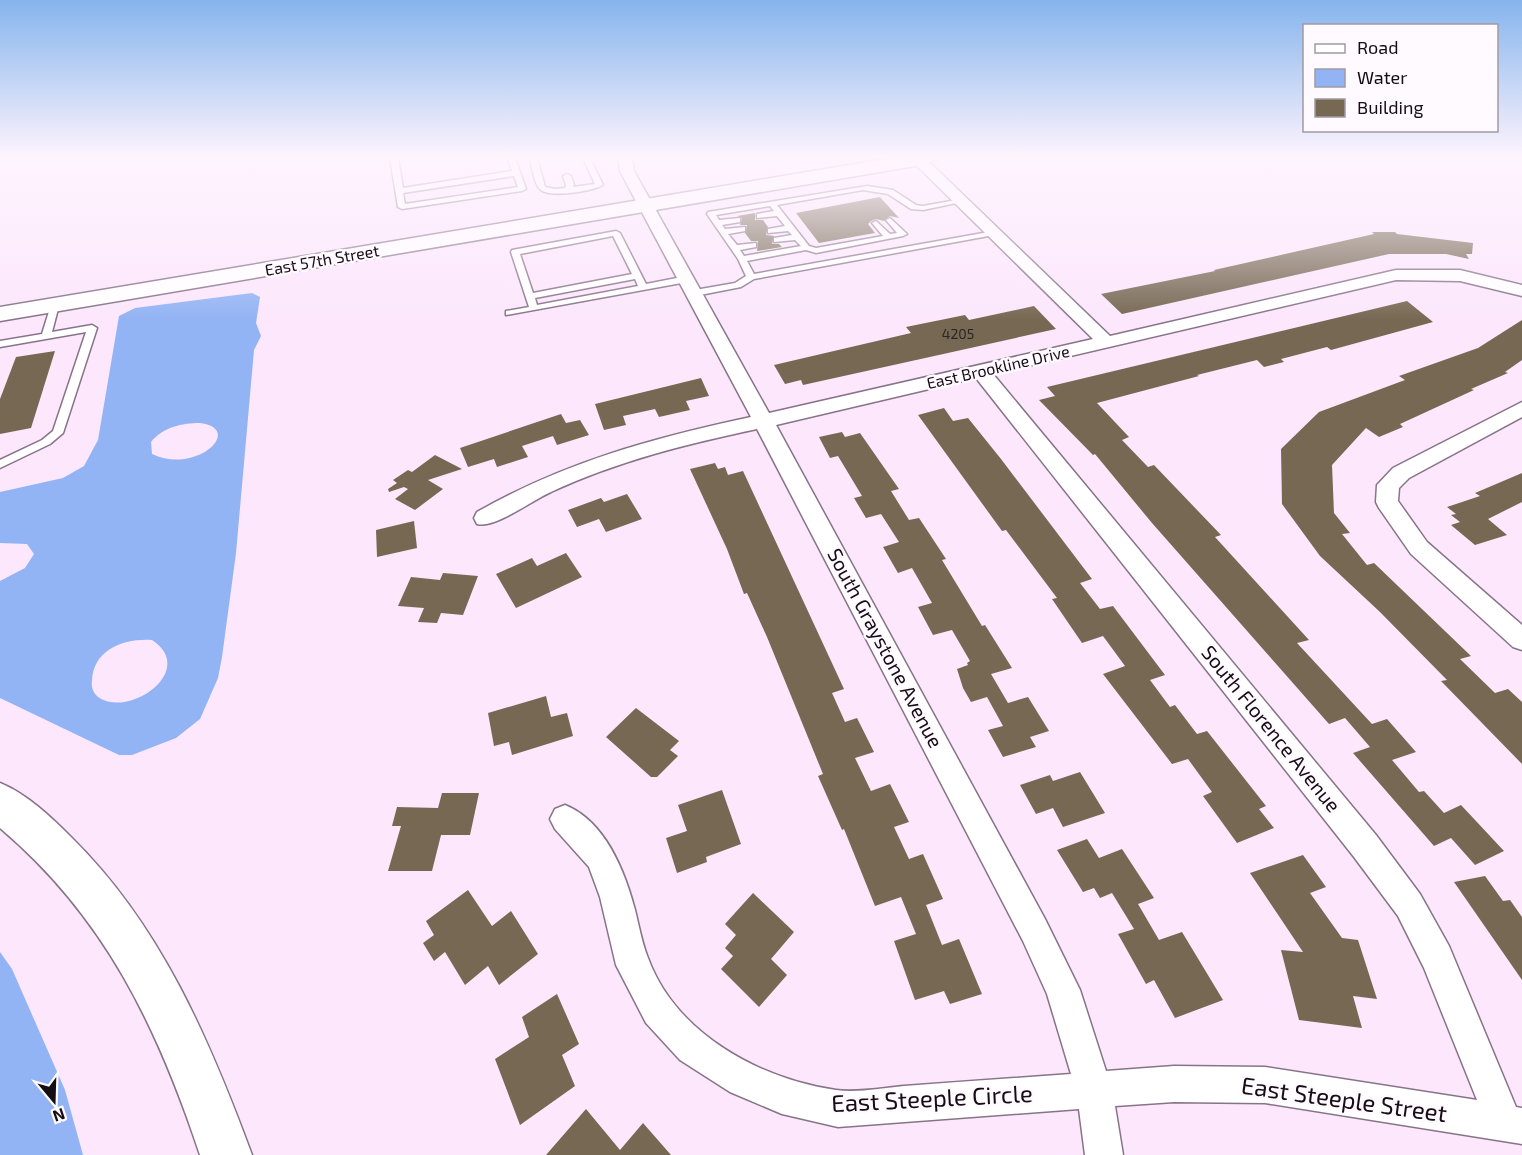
<svg xmlns="http://www.w3.org/2000/svg" width="1522" height="1155" viewBox="0 0 1522 1155" font-family="'Exo 2',sans-serif">
  <rect width="100%" height="100%" fill="#fce7fc"/>
  <g fill="#92b3f4" fill-rule="evenodd">
    <path d="M252,293L260,297L256,323L261,336L254,350L236,553L222,657L218,678L200,719L176,738L132,755H119L0,698V581L25,568L34,554L27,544L0,543V492L63,478L84,466L98,440L119,316L135,308ZM200,423C245,429 196,475 152,454L151,442C163,427 182,423 200,423ZM152,640C198,670 129,719 98,697C93,693 91,687 92,681C93,649 125,638 152,640Z"/>
    <path d="M0,952L12,969L65,1090L83,1155H0Z"/>
  </g>
  <g fill="#776853">
    <path d="M880,197L899,218L890,216L884,221L876,219L871,221L868,224L875,233L819,243L796,213Z"/>
    <path d="M755,213V220H763L768,227L766,235L774,236L772,244H779L782,247L757,251L758,241H751L745,233L747,225H740L742,218L737,216Z"/>
    <path d="M1372,232H1395L1397,234L1473,243L1472,254H1466L1469,259L1446,254H1389L1122,314L1101,294L1215,271L1214,270L1374,234Z"/>
    <path d="M1407,301L1433,322L1331,350L1327,347L1281,359L1284,362L1264,367L1257,360L1197,375L1199,376L1097,403L1129,437L1122,440L1148,467L1154,465L1221,535L1215,537L1309,640L1297,643L1372,724L1387,719L1416,752L1392,760L1419,792L1424,791L1444,813L1461,805L1504,851L1475,865L1451,838L1434,846L1353,753L1370,747L1345,718L1329,724L1152,523L1095,454L1093,455L1039,400L1055,396L1047,387Z"/>
    <path d="M1034,306L1056,329L803,385L801,380L785,384L774,365L911,333L906,327L965,315L969,320Z"/>
    <path d="M1522,320V360L1505,372L1508,373L1471,389L1474,390L1400,424L1403,427L1379,437L1366,428L1332,465L1334,513L1350,533L1342,534L1367,565L1374,563L1471,656L1460,659L1495,693L1508,689L1522,702V764L1441,681L1447,680L1380,612L1320,556L1282,504L1281,449L1319,412L1405,380L1399,376L1478,348Z"/>
    <path d="M55,351L31,428L0,434V399L16,357Z"/>
    <path d="M701,378L709,396L686,401L690,410L659,417L655,409L623,416L626,425L604,430L595,404Z"/>
    <path d="M944,408L953,421L968,418L1001,459L1092,579L1080,583L1100,609L1113,606L1165,675L1150,680L1170,707L1175,705L1197,734L1207,731L1266,806L1259,809L1274,828L1237,843L1203,796L1212,792L1188,759L1172,764L1103,674L1125,666L1103,636L1082,643L1052,599L1057,598L1006,530L1002,531L918,415Z"/>
    <path d="M561,414L566,423L580,420L589,435L557,445L553,436L522,446L528,457L497,467L494,459L468,467L460,448Z"/>
    <path d="M842,432L845,437L860,433L899,489L891,491L909,520L919,518L946,559L942,560L982,626L985,625L1012,668L991,674L1008,703L1028,697L1049,731L1030,737L1036,747L1003,757L988,730L1003,726L987,697L971,702L963,688L957,669L968,665L967,663L970,661L952,630L933,635L918,607L932,603L912,568L898,573L883,547L899,542L881,514L866,518L854,498L862,496L838,456L830,458L819,437Z"/>
    <path d="M435,455L462,469L428,480L443,489L415,510L395,499L408,489L404,487L389,492L388,489L397,483L393,480L408,470L412,472Z"/>
    <path d="M715,463L718,469L725,467L728,475L743,471L844,689L832,693L845,722L857,718L874,752L855,758L871,791L890,784L909,822L894,827L909,859L923,854L943,899L926,905L942,945L959,939L982,994L950,1004L944,991L915,1000L894,941L916,934L901,897L875,906L844,829L842,830L818,776L823,774L767,637L747,593L744,594L727,549L690,469Z"/>
    <path d="M1522,473V502L1488,519L1507,535L1475,545L1451,525L1460,522L1451,515L1456,514L1447,507L1480,496L1475,493Z"/>
    <path d="M627,494L642,519L606,532L599,519L577,527L568,510L601,498L604,502Z"/>
    <path d="M414,521L417,548L377,557L376,530Z"/>
    <path d="M566,553L582,577L516,608L496,574L532,558L537,566Z"/>
    <path d="M443,573L478,576L463,615L441,613L437,623L418,622L424,608L398,606L411,577L440,580Z"/>
    <path d="M546,696L551,717L567,713L573,736L512,755L509,742L494,746L488,713Z"/>
    <path d="M636,708L679,741L670,750L678,756L657,777H651L606,737Z"/>
    <path d="M1080,772L1105,813L1063,827L1053,808L1036,814L1020,785L1050,775L1053,781Z"/>
    <path d="M722,790L741,844L706,857L707,862L677,873L666,838L687,831L678,805Z"/>
    <path d="M442,793H479L470,835H441L432,871H388L401,826H392L397,807L438,808Z"/>
    <path d="M1087,839L1099,858L1122,849L1154,898L1138,904L1159,940L1182,932L1223,1000L1175,1018L1154,980L1146,984L1118,934L1134,929L1112,893L1100,898L1094,888L1083,892L1057,850Z"/>
    <path d="M1303,855L1326,887L1310,893L1342,938L1358,940L1377,999L1353,996L1362,1028L1299,1020L1281,950L1303,952L1250,873Z"/>
    <path d="M1485,876L1503,901L1510,900L1522,917V980L1454,882Z"/>
    <path d="M468,890L492,926L511,911L538,954L499,985L488,966L465,985L445,952L434,961L423,943L434,935L426,921Z"/>
    <path d="M753,893L794,932L771,959L787,975L759,1007L721,969L733,956L725,948L736,935L725,924Z"/>
    <path d="M557,994L579,1044L562,1055L575,1086L520,1125L495,1059L529,1037L522,1017Z"/>
    <path d="M586,1109L620,1150L643,1123L671,1155H546Z"/>
  </g>
  <g fill="none" stroke-linecap="round" stroke-linejoin="round">
    <g stroke="#877487" stroke-width="3">
      <g id="lane">
        <path d="M390,158H398L403,188L512,171L508,158H515L526,189L522,191L402,209L398,207ZM514,176L518,187L405,204L403,193Z"/>
        <path d="M530,158H537L545,187L555,189L565,188L566,185L563,176L567,174L571,176L574,185L573,187L595,184L583,158H590L603,185C593,191 551,198 541,190C534,185 532,166 530,158Z"/>
        <path d="M867,186L893,190L916,205L923,206L962,199L966,201L923,210L911,209L888,194L863,190L777,205L809,246L816,248L883,236L872,223L876,221L890,234L897,233L886,220L890,218L907,234L903,236L816,253L806,250L747,261L754,274L994,231L998,233L994,235L754,279L741,287L695,296L691,293L695,290L735,283L746,276L738,259L707,214L708,212ZM770,206L774,211L757,214V218L777,216L785,226L768,229V233L788,231L792,235L774,238V242L795,240L801,246L744,256L740,250L756,247V243L737,245L728,234L745,231V227L725,229L722,225L740,222V218L719,220L716,215Z"/>
        <path d="M616,231L620,233L646,284L687,276L691,279L687,282L506,315V311L529,307L511,252L512,250ZM613,236L632,274L533,293L520,254ZM635,279L638,286L537,305L535,298Z"/>
        <path d="M55,302L59,305L52,332L92,325L97,328L63,433L50,444L0,468V460L42,440L53,431L86,332L0,347V341L42,334L51,305Z"/>
      </g>
    </g>
    <g stroke="#877487" stroke-width="3">
      <g id="street">
        <path d="M618,158H632L634,171L769,413L1093,339L914,163L913,158H925L1110,336L1396,270H1460L1522,285V296L1460,281L1396,280L993,374L1376,835L1420,894L1449,946L1516,1107L1522,1108V1144L1265,1103L1174,1102L1115,1106L1123,1155H1085L1079,1109L838,1127L782,1114L730,1092L680,1060L646,1023L616,965L600,897L589,867L555,829L550,819L555,809L565,805C605,821 625,872 635,910C639,926 642,943 648,958C676,1034 760,1079 836,1090C857,1093 882,1088 904,1086C959,1082 1015,1078 1071,1074L1047,994L1023,941L757,429C687,444 617,461 551,492C532,500 495,529 477,524L474,518L477,512C565,462 653,438 751,417L620,171ZM976,378L1354,857L1398,916L1424,968L1477,1100L1265,1067L1174,1066L1106,1071L1080,990L1045,919L776,425Z"/>
        <path d="M1522,402V417L1409,478L1399,488L1398,501L1427,542L1522,625V650L1513,647L1411,554L1379,508L1376,502L1377,485L1393,468Z"/>
      </g>
    </g>
    <g stroke="#877487" stroke-width="3">
      <g id="secondary">
        <path d="M891,158H937L927,164L0,321V307Z"/>
        <path d="M0,783C27,794 51,817 72,838C161,926 209,1039 252,1155H200C157,1026 105,917 0,828Z"/>
      </g>
    </g>
    <use href="#lane" fill="#fff" fill-rule="evenodd"/>
    <use href="#street" fill="#fff" fill-rule="evenodd"/>
    <use href="#secondary" fill="#fff" fill-rule="evenodd"/>
  </g>
  <linearGradient id="sky" x2="0" y2="1"><stop stop-color="#85b4ed"/><stop offset="0.49" stop-color="#fef4fe"/><stop offset="1" stop-color="#fef4fe" stop-opacity="0"/></linearGradient>
  <rect width="1522" height="320" fill="url(#sky)"/>
  <g text-anchor="middle" stroke-width="5" stroke-linejoin="round" paint-order="stroke">
    <g font-size="14" fill="#2d2424">
      <text x="958" y="339">4205</text>
    </g>
    <g font-size="16" fill="#140d14" stroke="#fffaff">
      <text transform="translate(322 260) rotate(-10)" y="6">East 57th Street</text>
      <text transform="translate(998 367) rotate(-13)" y="6">East Brookline Drive</text>
    </g>
    <g font-size="20" fill="#140d14" stroke="#fffaff">
      <text transform="translate(885 648) rotate(62)" y="7">South Graystone Avenue</text>
      <text transform="translate(1271 729) rotate(51)" y="7">South Florence Avenue</text>
    </g>
    <g font-size="24" fill="#140d14" stroke="#fffaff">
      <text transform="translate(932 1099) rotate(-3)" y="8">East Steeple Circle</text>
      <text transform="translate(1344 1100) rotate(8)" y="8">East Steeple Street</text>
    </g>
  </g>
  <rect x="1303" y="24" width="195" height="108" fill="#fffaff" stroke="#a19ba1" stroke-width="1.5"/>
  <rect x="1315" y="44" width="30" height="9" fill="#ffffff" stroke="#a19ba1" stroke-width="1.5"/>
  <text x="1357" y="54" font-size="18" fill="#140d14">Road</text>
  <rect x="1315" y="69" width="30" height="18" fill="#92b3f4" stroke="#a19ba1" stroke-width="1.5"/>
  <text x="1357" y="84" font-size="18" fill="#140d14">Water</text>
  <rect x="1315" y="99" width="30" height="18" fill="#776853" stroke="#a19ba1" stroke-width="1.5"/>
  <text x="1357" y="114" font-size="18" fill="#140d14">Building</text>
  <g transform="translate(54 1101) rotate(161)" stroke="#fffaff" stroke-width="4.5" paint-order="stroke">
  <path d="M0-4.5L10 22L0 15L-10 22Z" fill="#140d14"/>
  <text y="-9" font-size="16" font-weight="bold" text-anchor="middle" fill="#140d14">N</text>
  </g>
</svg>
